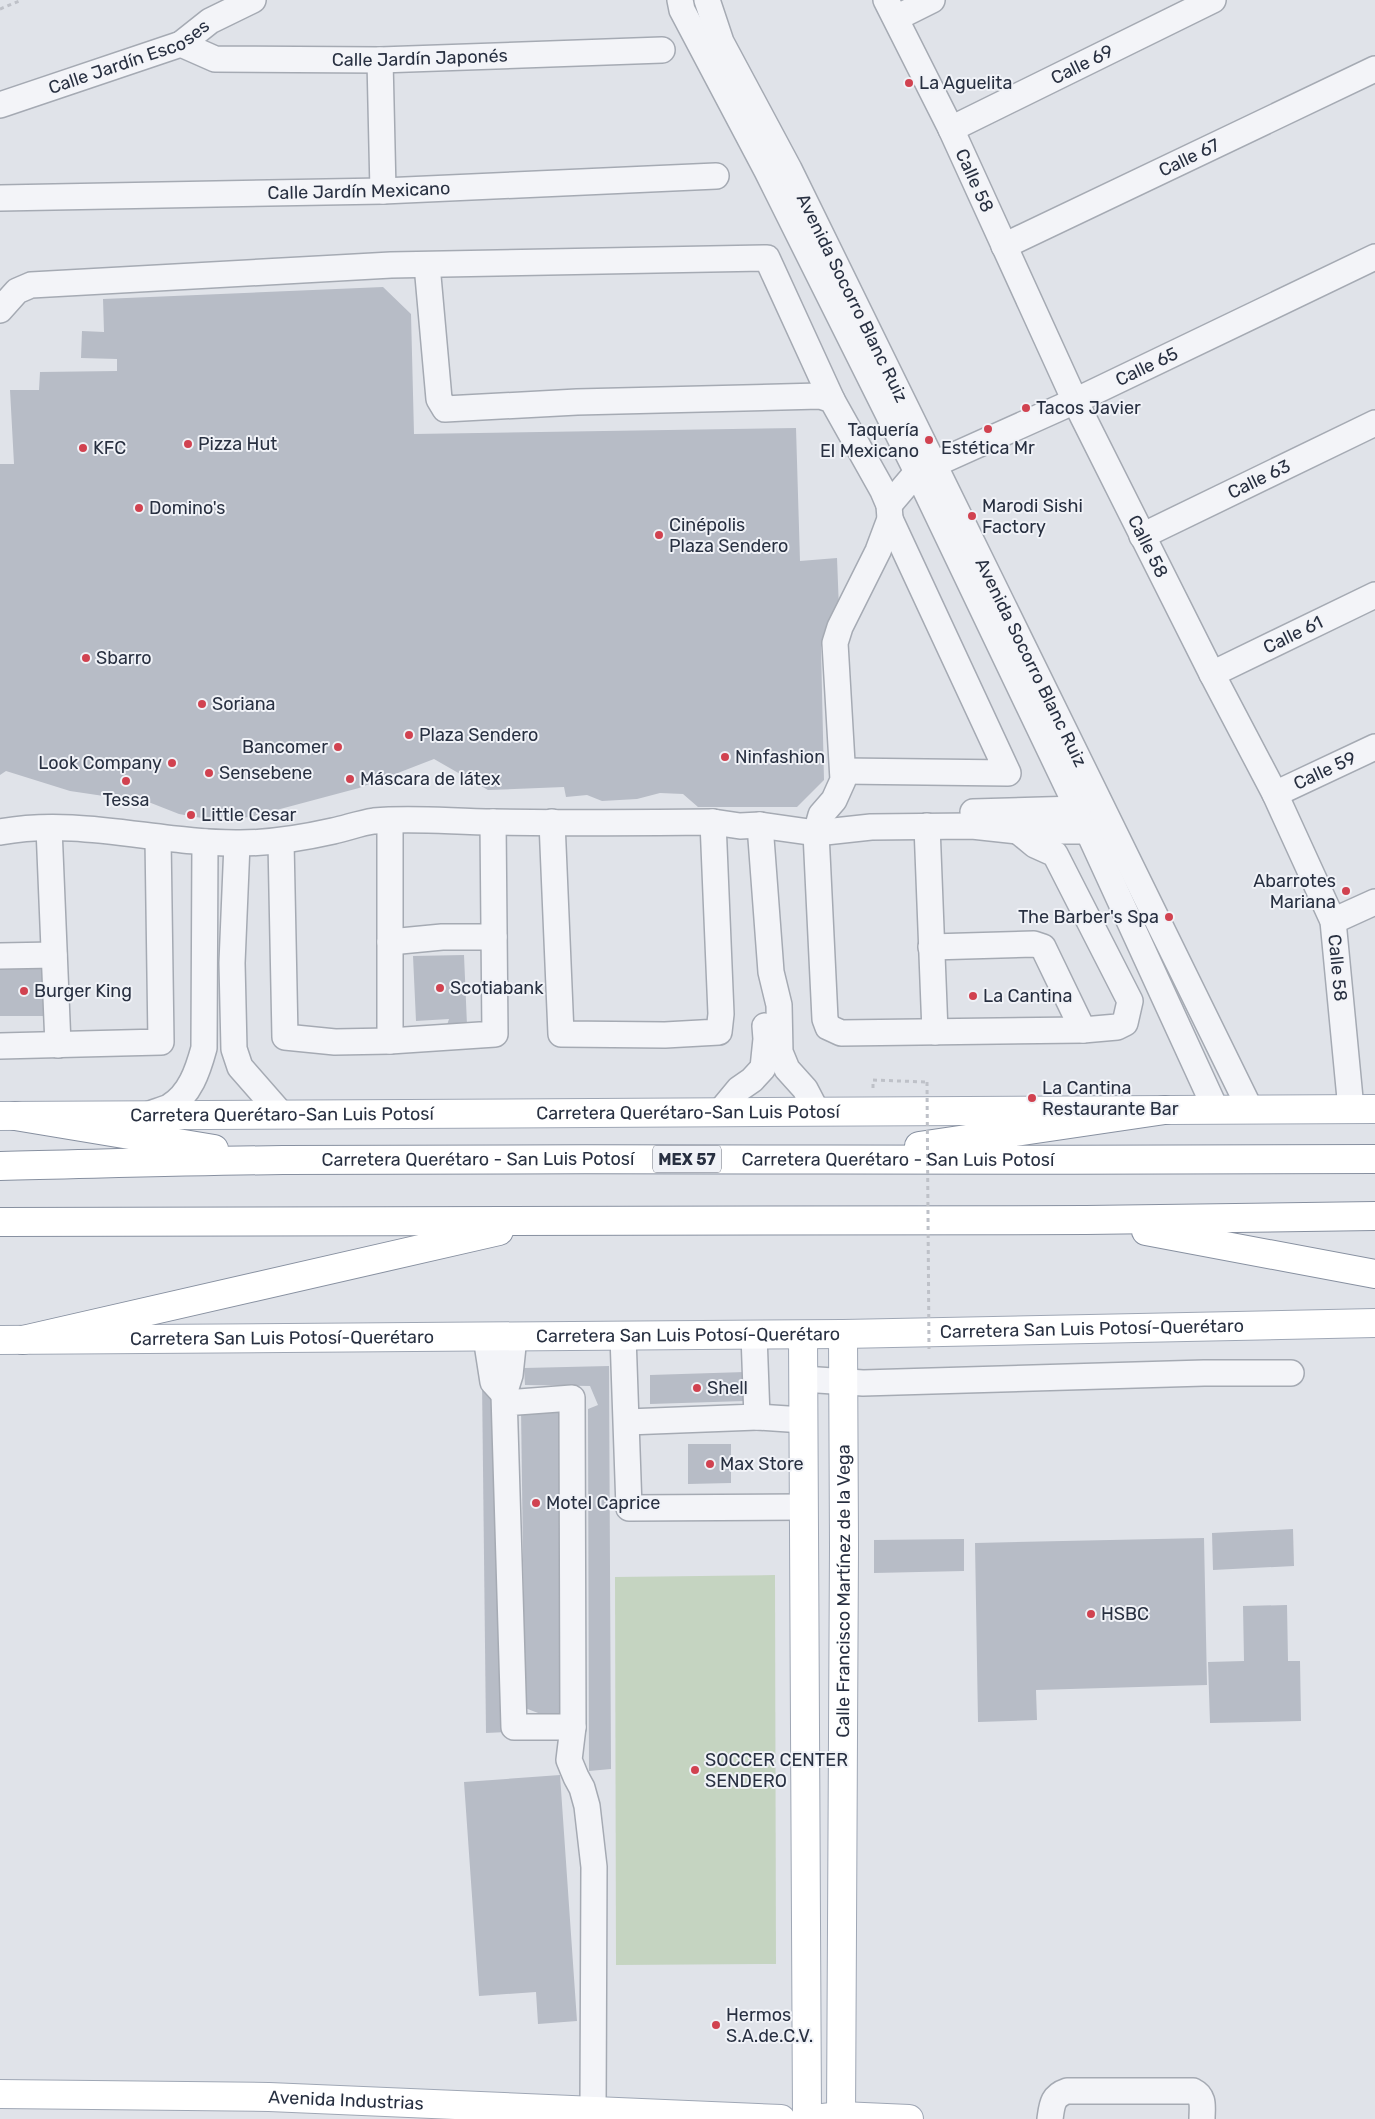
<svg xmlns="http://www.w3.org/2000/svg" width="1375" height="2119" viewBox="0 0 1375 2119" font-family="Rubik,sans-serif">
  <rect width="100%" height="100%" fill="#e0e3e9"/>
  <path fill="#c5d4c1" d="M775,1575L776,1964L616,1965L615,1577Z"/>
  <g fill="#b7bcc6">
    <path d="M383,287L411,314L414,434L796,428L800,561L837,558L839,609L821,647L824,780L797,807H698L683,794L660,793L637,799L602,801L587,795L566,797L564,787L488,790L434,759L359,788L250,817L213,820L179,814L151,803L70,791L6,771L0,775V464H14L10,390H39L40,372L117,371V359L81,358L82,331L104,332L103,299Z"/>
    <path d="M464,955L467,1025H447L449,1019L416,1021L413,956Z"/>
    <path d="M49,966V1016H0V967Z"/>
    <path d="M609,1366L611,1769L589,1771L588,1409L598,1405L590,1386L525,1385L524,1368Z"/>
    <path d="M745,1372V1401L650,1404V1375Z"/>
    <path d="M482,1380L503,1402L507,1732L486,1733Z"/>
    <path d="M561,1402L567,1724L525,1708L521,1409Z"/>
    <path d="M688,1444H731V1483L688,1484Z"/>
    <path d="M1293,1529L1294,1566L1213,1570L1212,1533Z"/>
    <path d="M1204,1538L1207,1685L1036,1690L1037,1720L978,1722L975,1543Z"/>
    <path d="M964,1539V1571L874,1573V1540Z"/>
    <path d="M1287,1605L1288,1661H1300L1301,1721L1210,1723L1208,1662L1244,1661L1243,1606Z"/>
    <path d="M560,1775L577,2021L538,2024L536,1992L479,1996L464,1782Z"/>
  </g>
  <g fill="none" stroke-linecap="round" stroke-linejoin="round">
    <g stroke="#a5aab3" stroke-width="28">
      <g id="minor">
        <path d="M680,0L682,10L767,171L917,472L1078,809L1216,1110"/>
        <path id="s1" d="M707,0L721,42L789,169L1250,1109"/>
        <path id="s2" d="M886,0L951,129L1075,401L1212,674L1275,794L1333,921L1351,1109"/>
        <path d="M896,18L932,0"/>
        <path id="s3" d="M181,44L215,59L380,60L662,50"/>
        <path d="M380,60L383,191"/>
        <path id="s4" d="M0,105L181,44L210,21L253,0"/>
        <path id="s5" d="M951,129L1213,0"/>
        <path id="s6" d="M0,198L383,191L716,176"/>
        <path id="s7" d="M1004,246L1375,69"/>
        <path d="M427,265L439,399L445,409L577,402L820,396L832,400L883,491L889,505L890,519L878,551L840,627L835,643L843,780L834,800L821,815L816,833L825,1019L828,1027L841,1033L1083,1030L1117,1027L1125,1023L1130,1001L1055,854L1035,845L1018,831"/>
        <path d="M0,310L17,291L31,285L391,265L767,258L832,400"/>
        <path id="s8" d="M889,505L917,472L1075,401L1375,257"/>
        <path id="s9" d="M1142,536L1375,423"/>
        <path id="s10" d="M1212,674L1375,595"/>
        <path d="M843,771L1008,773L890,519"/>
        <path id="s11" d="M1275,794L1375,747"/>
        <path d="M973,812L1078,809"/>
        <path d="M390,821V1041"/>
        <path d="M552,822L561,1034L665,1035L719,1032L721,1014L713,822"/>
        <path d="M760,825L771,972L779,1005L780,1052L787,1069L805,1089L817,1112"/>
        <path d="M927,826L935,1032"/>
        <path d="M49,828L58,1045"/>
        <path d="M0,832C80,817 160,844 240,843C272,843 302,838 333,831C347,828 360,823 374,821C413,817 454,822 494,822C567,823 640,823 713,822L740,826L760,825L816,833L871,827L972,826L1018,831H1088"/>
        <path d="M281,842L285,1037L335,1042L390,1041L495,1034L493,822"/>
        <path d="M237,844L232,963L234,1049L240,1067L282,1115"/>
        <path d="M1333,921L1375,902"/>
        <path d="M390,942L442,937H494"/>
        <path d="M931,947L1034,944L1043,947L1083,1030"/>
        <path d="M0,956L54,955"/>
        <path d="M0,1046L161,1042L158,838"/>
        <path d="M720,1112L739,1089L752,1080L763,1068L766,1039L765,1026"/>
        <path d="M147,1115C154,1112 162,1110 169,1107C190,1095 198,1070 204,1048L205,842"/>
        <path d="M623,1336L629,1508L802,1507"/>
        <path d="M486,1337L493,1382L504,1394"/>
        <path d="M803,1379L863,1383L1204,1373H1291"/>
        <path d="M505,1403L572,1398L573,1727H514L504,1394L510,1375L514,1337"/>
        <path d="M757,1417L803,1420"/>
        <path d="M627,1422L757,1417L754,1335"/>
        <path d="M573,1727L569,1760L576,1777L582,1788L587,1806L594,1867L593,2110"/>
        <path d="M1050,2119C1052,2105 1052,2096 1067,2091H1193C1205,2097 1202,2107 1202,2119"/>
      </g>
    </g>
    <g stroke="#9fa7b5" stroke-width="30">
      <g id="major">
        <path id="s12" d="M0,1116L1375,1109"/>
        <path d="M803,1335L807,2119"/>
        <path id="s13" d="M0,1340L843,1334L1375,1323"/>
        <path id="s14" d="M0,2094L269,2097L781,2119"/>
        <path d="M823,2118L841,2116L909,2119"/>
        <path id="s15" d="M841,2119L844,1546L843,1334"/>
      </g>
    </g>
    <g stroke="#8790a0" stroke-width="30">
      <g id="highway">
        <path d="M15,1116L214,1149"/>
        <path d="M919,1146L1165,1110"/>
        <path id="s16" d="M0,1166C94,1164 189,1161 283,1160C647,1158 1011,1161 1375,1159"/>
        <path d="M0,1222L1086,1220L1375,1216"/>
        <path d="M1146,1231L1375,1274"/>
        <path d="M23,1340L499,1231"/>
      </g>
    </g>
    <g stroke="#bec1c8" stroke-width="3" stroke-dasharray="4 4" stroke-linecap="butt">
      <path d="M0,9L22,0"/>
      <path d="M873,1088V1080L927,1082"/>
    </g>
    <use href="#minor" stroke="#f3f4f8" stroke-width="25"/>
    <use href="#major" stroke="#fff" stroke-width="28"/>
    <use href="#highway" stroke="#fff" stroke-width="28"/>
    <path stroke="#bec1c8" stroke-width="3" stroke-dasharray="4 4" stroke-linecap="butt" d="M927,1082L929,1349"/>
  </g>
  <g fill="#d14250" stroke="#f0f2f7" stroke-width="2">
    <circle cx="909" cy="83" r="5"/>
    <circle cx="1026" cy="408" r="5"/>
    <circle cx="988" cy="429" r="5"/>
    <circle cx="929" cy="440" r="5"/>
    <circle cx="188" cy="444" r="5"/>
    <circle cx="83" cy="448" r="5"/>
    <circle cx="139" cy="508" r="5"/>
    <circle cx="972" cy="516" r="5"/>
    <circle cx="659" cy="535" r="5"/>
    <circle cx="86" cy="658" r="5"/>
    <circle cx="202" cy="704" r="5"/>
    <circle cx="409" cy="735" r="5"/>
    <circle cx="338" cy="747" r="5"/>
    <circle cx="725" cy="757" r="5"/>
    <circle cx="172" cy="763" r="5"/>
    <circle cx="209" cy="773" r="5"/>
    <circle cx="350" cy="779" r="5"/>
    <circle cx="126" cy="781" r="5"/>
    <circle cx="191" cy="815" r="5"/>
    <circle cx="1346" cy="891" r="5"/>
    <circle cx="1169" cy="917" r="5"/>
    <circle cx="440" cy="988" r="5"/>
    <circle cx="24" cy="991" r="5"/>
    <circle cx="973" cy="996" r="5"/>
    <circle cx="1032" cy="1098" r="5"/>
    <circle cx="697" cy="1388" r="5"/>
    <circle cx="710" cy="1464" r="5"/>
    <circle cx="536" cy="1503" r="5"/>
    <circle cx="1091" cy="1614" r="5"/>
    <circle cx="695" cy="1770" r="5"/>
    <circle cx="716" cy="2025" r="5"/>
  </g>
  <g text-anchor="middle" stroke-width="4" stroke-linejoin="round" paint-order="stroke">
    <rect fill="#f0f2f7" stroke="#646a78" stroke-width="1" x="653" y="1145.5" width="68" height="27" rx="4"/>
    <g font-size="16" font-weight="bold" fill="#283041">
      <text x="687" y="1165">MEX 57</text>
    </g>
    <g font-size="18" fill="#283041" stroke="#f0f2f7">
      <text dy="6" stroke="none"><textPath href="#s4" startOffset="138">Calle Jardín Escoses</textPath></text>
      <text dy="6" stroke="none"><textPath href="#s3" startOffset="242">Calle Jardín Japonés</textPath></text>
      <text dy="6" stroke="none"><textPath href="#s5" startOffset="146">Calle 69</textPath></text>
      <text dy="6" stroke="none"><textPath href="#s7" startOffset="205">Calle 67</textPath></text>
      <text dy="6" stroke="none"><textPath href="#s2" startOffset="201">Calle 58</textPath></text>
      <text dy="6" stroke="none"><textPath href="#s6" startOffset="359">Calle Jardín Mexicano</textPath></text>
      <text dy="6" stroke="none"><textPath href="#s1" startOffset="332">Avenida Socorro Blanc Ruiz</textPath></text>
      <text dy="6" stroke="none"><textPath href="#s8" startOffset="296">Calle 65</textPath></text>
      <text dy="6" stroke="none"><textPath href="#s9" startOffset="130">Calle 63</textPath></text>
      <text dy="6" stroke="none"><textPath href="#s2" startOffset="606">Calle 58</textPath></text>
      <text dy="6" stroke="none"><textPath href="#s10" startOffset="90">Calle 61</textPath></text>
      <text dy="6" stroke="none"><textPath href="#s1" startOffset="738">Avenida Socorro Blanc Ruiz</textPath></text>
      <text dy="6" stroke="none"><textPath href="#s11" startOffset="55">Calle 59</textPath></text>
      <text dy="6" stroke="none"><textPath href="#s2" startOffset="1071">Calle 58</textPath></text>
      <text dy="6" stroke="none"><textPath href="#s12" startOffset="688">Carretera Querétaro-San Luis Potosí</textPath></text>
      <text dy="6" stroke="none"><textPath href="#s12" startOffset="282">Carretera Querétaro-San Luis Potosí</textPath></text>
      <text dy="6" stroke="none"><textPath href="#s16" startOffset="478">Carretera Querétaro - San Luis Potosí</textPath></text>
      <text dy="6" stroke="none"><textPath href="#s16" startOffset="898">Carretera Querétaro - San Luis Potosí</textPath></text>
      <text dy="6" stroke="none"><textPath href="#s13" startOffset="1092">Carretera San Luis Potosí-Querétaro</textPath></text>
      <text dy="6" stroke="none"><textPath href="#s13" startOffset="688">Carretera San Luis Potosí-Querétaro</textPath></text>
      <text dy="6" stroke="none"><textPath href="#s13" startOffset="282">Carretera San Luis Potosí-Querétaro</textPath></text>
      <text dy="6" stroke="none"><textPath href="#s15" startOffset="528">Calle Francisco Martínez de la Vega</textPath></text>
      <text dy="6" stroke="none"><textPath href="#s14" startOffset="346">Avenida Industrias</textPath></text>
    </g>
    <g font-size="18" fill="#283041" stroke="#f0f2f7" text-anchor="start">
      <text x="919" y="89">La Aguelita</text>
      <text x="1036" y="414">Tacos Javier</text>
      <text x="919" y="436" text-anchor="end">Taquería<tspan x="919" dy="21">El Mexicano</tspan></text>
      <text x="198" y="450">Pizza Hut</text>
      <text x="93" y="454">KFC</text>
      <text x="988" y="454" text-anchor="middle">Estética Mr</text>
      <text x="982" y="512">Marodi Sishi<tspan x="982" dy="21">Factory</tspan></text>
      <text x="149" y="514">Domino's</text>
      <text x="669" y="531">Cinépolis<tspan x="669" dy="21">Plaza Sendero</tspan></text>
      <text x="96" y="664">Sbarro</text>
      <text x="212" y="710">Soriana</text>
      <text x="419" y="741">Plaza Sendero</text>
      <text x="328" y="753" text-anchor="end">Bancomer</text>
      <text x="735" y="763">Ninfashion</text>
      <text x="162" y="769" text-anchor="end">Look Company</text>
      <text x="219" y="779">Sensebene</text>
      <text x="360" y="785">Máscara de látex</text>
      <text x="126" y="806" text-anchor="middle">Tessa</text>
      <text x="201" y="821">Little Cesar</text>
      <text x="1336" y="887" text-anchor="end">Abarrotes<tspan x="1336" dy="21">Mariana</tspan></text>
      <text x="1159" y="923" text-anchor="end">The Barber's Spa</text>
      <text x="450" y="994">Scotiabank</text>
      <text x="34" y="997">Burger King</text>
      <text x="983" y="1002">La Cantina</text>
      <text x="1042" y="1094">La Cantina<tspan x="1042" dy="21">Restaurante Bar</tspan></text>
      <text x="707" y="1394">Shell</text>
      <text x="720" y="1470">Max Store</text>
      <text x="546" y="1509">Motel Caprice</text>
      <text x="1101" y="1620">HSBC</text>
      <text x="705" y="1766">SOCCER CENTER<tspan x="705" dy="21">SENDERO</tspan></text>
      <text x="726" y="2021">Hermos<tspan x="726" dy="21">S.A.de.C.V.</tspan></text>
    </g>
  </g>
</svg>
